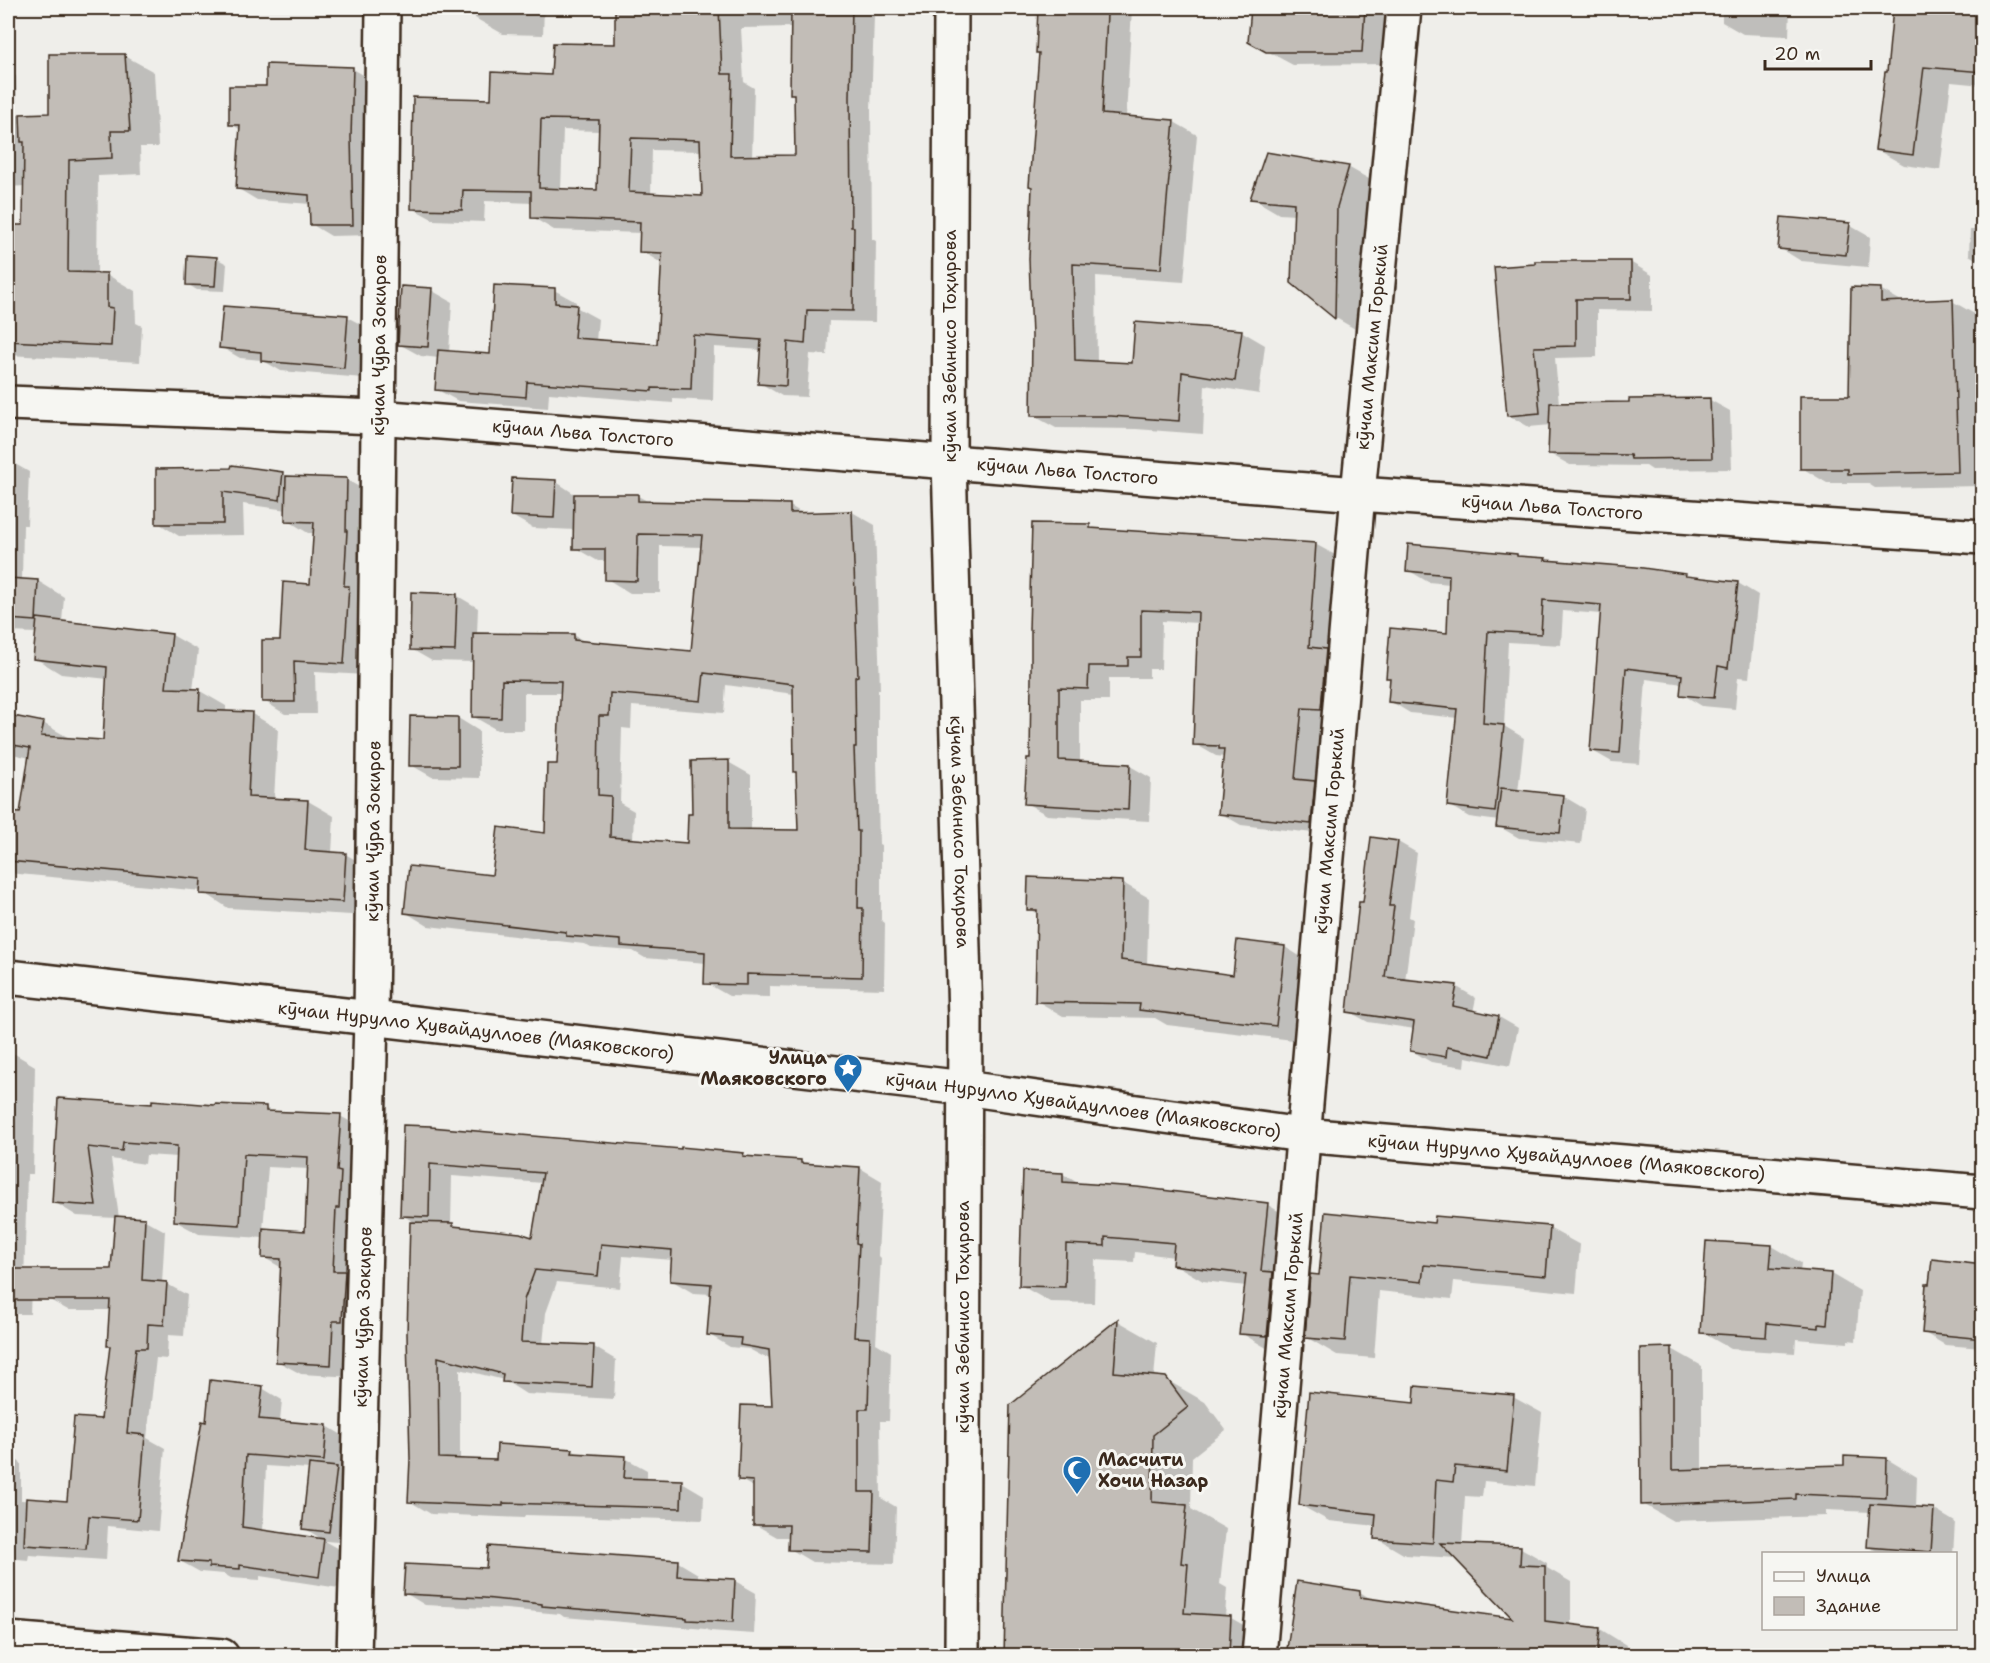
<svg xmlns="http://www.w3.org/2000/svg" width="1990" height="1663" viewBox="0 0 1990 1663" font-family="'Shantell Sans',sans-serif">
  <rect width="100%" height="100%" fill="#efeeea"/>
  <filter id="ink" filterUnits="userSpaceOnUse"><feTurbulence type="fractalNoise" baseFrequency=".0167" numOctaves="2"/><feDisplacementMap in="SourceGraphic" scale="12" xChannelSelector="R" yChannelSelector="G"/><feConvolveMatrix kernelMatrix="1 2 1 2 8 2 1 2 1" color-interpolation-filters="sRGB"/></filter>
  <g filter="url(#ink)">
    <g fill="#0003" fill-rule="evenodd">
      <path d="M347,8H380V10L349,9Z"/>
      <path d="M475,8H544L543,35L503,34L475,18Z"/>
      <path d="M616,8H869V13L874,16L871,110L872,239L876,241L875,322L829,321L827,355L810,354L807,397L782,396L760,383L762,350L714,347L713,401L673,399V403L549,393L548,408L458,401L436,389L439,358L421,356L399,344L431,290L452,302L449,353L491,356L554,290L576,302V307L598,319L596,341L658,346L663,264L641,251V233L554,230L532,217L533,203L485,201L484,222L434,220L412,208L493,100L553,76L616,45ZM793,27L792,93L796,96V156L752,157L754,88L744,82L741,28ZM563,130L600,131L599,191L561,190ZM652,150L702,151L703,198L651,195Z"/>
      <path d="M1040,8H1132L1126,117L1174,122L1197,135L1184,282L1096,276L1097,363L1133,365L1241,331L1265,345L1259,394L1205,385L1203,434L1136,429L1056,428L1032,415L1040,54L1037,52Z"/>
      <path d="M1253,8H1389L1385,64L1293,65L1250,42Z"/>
      <path d="M1722,8H1790L1789,36L1743,34L1722,22Z"/>
      <path d="M1895,8H1982V85L1951,82L1940,170L1904,165L1877,150L1889,74Z"/>
      <path d="M125,56L154,72L158,147H140L141,174L98,176L97,274H106L135,291L136,323L142,326L140,362L8,355V227H24L25,186L8,187V72L16,76L17,115L51,114Z"/>
      <path d="M353,69L372,80V235L331,236L311,224V204L257,200L237,188L241,130L231,124L267,88Z"/>
      <path d="M1348,167L1376,183L1364,223L1362,333L1336,318L1293,282L1295,215L1279,214L1252,198Z"/>
      <path d="M1849,225L1870,237L1868,267L1801,261L1780,248Z"/>
      <path d="M1970,230H1982V263L1969,255Z"/>
      <path d="M216,258L227,264L225,291L197,290L187,284Z"/>
      <path d="M1630,262L1652,275V311L1597,310V357L1555,358L1559,404L1631,403L1710,400L1730,411L1732,469L1652,470L1646,466L1570,465L1550,454L1551,425L1529,427L1508,415L1495,269Z"/>
      <path d="M1880,289L1903,302L1952,301L1978,316L1982,486L1875,488L1867,483H1827L1802,468L1850,398Z"/>
      <path d="M347,317L366,327L363,378L281,371L262,360L240,358L221,347Z"/>
      <path d="M8,460L29,472L27,525H23L22,581H38L64,597L62,622L172,635L198,650L193,690L200,691L226,706V713L252,714L278,729L274,799L308,801L334,816L332,853L345,854L372,869L369,916L228,908L202,891L8,873V814L21,815L30,758L8,753V717L43,723L69,738L105,741L108,679L61,674L35,658L37,633L8,632Z"/>
      <path d="M233,467L283,474L291,478L347,480L368,492L365,675L315,672L316,714H285L264,701L282,641L311,586L314,533H308L287,520V510L243,504L244,535L179,536L158,523L233,470Z"/>
      <path d="M555,481L576,495L638,496L649,502L790,506L804,514L852,512L875,525L880,689H878V760H877L879,844L881,845V920L885,923L884,989L770,986V997L729,996L706,983L707,963L645,958L633,951L591,948L584,944L428,926L405,912L493,876L546,835L558,766L562,693H524V730H497L474,717V662L432,661L411,649L456,595L478,608L477,634L574,635L587,643L692,652L702,547L660,546V593H630L607,579V561H598L575,548V530L533,528L512,516ZM726,685L794,694L799,831H751V775L728,762L693,816L689,845L633,840L634,811L620,803L622,728L631,729L632,706L724,713Z"/>
      <path d="M1089,526L1095,530L1315,544L1337,556L1332,835L1241,825L1220,813L1225,757L1216,756L1195,744L1199,623L1162,621L1161,669H1149V678H1109V700H1080V763L1130,766L1151,778L1149,821L1047,815L1026,803L1032,760Z"/>
      <path d="M1516,555L1520,557L1545,559L1549,562L1685,576L1688,578L1738,583L1758,595L1749,678L1738,677L1735,709L1702,706L1682,694L1683,684L1646,679L1640,764L1612,762L1591,750L1601,614L1563,611L1561,645L1508,642L1504,726L1524,738L1518,792L1563,796L1585,809L1581,844L1519,838L1498,826L1499,821L1469,817L1448,805L1458,718L1410,713L1390,701L1391,679L1388,677L1448,634L1450,584L1428,582L1408,570Z"/>
      <path d="M458,718L479,731V778L432,777L411,765Z"/>
      <path d="M1398,842L1417,853L1409,917L1413,919L1405,981L1457,987L1476,998L1473,1012L1499,1017L1518,1028L1510,1066L1466,1057L1465,1067L1431,1062L1412,1051L1415,1029L1368,1022L1348,1011L1364,904Z"/>
      <path d="M1123,883L1149,898L1147,965L1234,977L1285,947L1311,963L1302,1041L1167,1025L1155,1018L1063,1016L1037,1001L1039,915L1029,909Z"/>
      <path d="M8,1050L35,1066L33,1174H27L24,1284L31,1288L30,1314H8Z"/>
      <path d="M59,1100L153,1106L266,1108L274,1113L340,1116L364,1129L354,1377L301,1374L277,1361L282,1268L263,1257L264,1238L199,1234L175,1221L178,1157L146,1155L145,1164L111,1159L119,1218L145,1220L165,1231L162,1283L167,1284L187,1295L184,1336L168,1335L167,1359L156,1358L147,1438L165,1448L158,1531L108,1526L106,1560L29,1555L28,1560L8,1558V1455L21,1463V1500L69,1502L102,1421L111,1347V1310H68L48,1299L113,1271L116,1218L77,1216L54,1202ZM268,1167L309,1169L306,1233L263,1230Z"/>
      <path d="M434,1129L743,1154L750,1158L801,1162L806,1165L860,1168L882,1181L878,1255L881,1258L876,1343L891,1352L889,1421H880L881,1498L896,1507L894,1564L812,1562L790,1549V1537H777L754,1524L755,1488L739,1479L773,1408L771,1358L764,1357L749,1349L730,1347L708,1334L712,1294L693,1293L671,1280L673,1260L623,1256L620,1288L557,1282L546,1313L543,1344L594,1347L616,1360L614,1399L526,1394L504,1380L460,1369V1460L497,1462L572,1450L581,1455L625,1458L647,1470V1480L682,1482L704,1495L703,1520L525,1515L524,1518L431,1514L409,1501L417,1224L402,1215ZM452,1176L543,1183L533,1239L458,1228L451,1225Z"/>
      <path d="M1063,1174L1081,1185L1268,1205L1297,1222L1270,1350L1241,1333L1246,1286L1203,1281L1174,1264V1257L1135,1252L1134,1262L1095,1260L1094,1303L1050,1302L1020,1285Z"/>
      <path d="M1435,1225L1549,1228L1580,1245L1576,1293L1454,1281L1452,1299L1379,1291L1374,1358L1337,1355L1306,1337L1320,1276Z"/>
      <path d="M1772,1246L1801,1263L1800,1272L1831,1274L1860,1291L1856,1341L1848,1340V1343L1796,1339L1795,1353L1731,1349L1701,1332Z"/>
      <path d="M1982,1266V1348L1945,1345L1923,1332L1930,1286Z"/>
      <path d="M1118,1321L1157,1343L1154,1378L1165,1379L1205,1402L1226,1430L1192,1457L1191,1509L1226,1529L1220,1584L1227,1588L1225,1617L1231,1618L1270,1640L1269,1656H1005L1012,1406Z"/>
      <path d="M1672,1349L1702,1366V1470L1845,1466V1457L1887,1459L1917,1477L1916,1508L1933,1509L1955,1522L1953,1554H1881L1869,1547L1871,1512L1826,1510V1516L1673,1521L1643,1504Z"/>
      <path d="M262,1388L282,1400L280,1422L327,1426L347,1438L351,1543L325,1541L304,1528L310,1469L266,1466L263,1531L324,1541L344,1552L339,1588L260,1576V1580L231,1578L224,1574L200,1572L180,1561L207,1424Z"/>
      <path d="M1513,1397L1542,1413L1535,1486L1484,1481L1482,1497L1465,1496L1462,1545L1521,1548L1547,1563V1568L1571,1582V1626L1600,1629L1626,1645L1625,1656H1287L1360,1592L1374,1601L1516,1620L1457,1558L1405,1555L1376,1538L1377,1526L1329,1521L1300,1505L1415,1405Z"/>
      <path d="M678,1562L698,1574V1579L735,1581L756,1593L754,1634L710,1631L705,1629L564,1617L560,1614L506,1609L425,1605L405,1593L487,1570Z"/>
      <path d="M1638,1647L1660,1650L1670,1656H1637Z"/>
    </g>
    <g fill="#c2bdb7" stroke="#3b2a1e" stroke-width="1.5" fill-rule="evenodd">
      <path d="M615,8H719L722,74H732L730,156L795,155L794,94H790L791,8H852L850,97L851,227H854L853,311L807,310L805,344L788,342L786,386L758,384L761,340L693,335L691,389L652,388V391L527,382L526,397L435,390L438,350L490,354L494,285L555,288V303L577,305L574,338L657,344L662,253L639,252L640,222L531,218V191L463,190L462,210L411,209L413,97L491,99L492,72L551,75L553,43L615,44ZM541,119L599,120L597,190L539,188ZM631,138L700,140L702,196L629,192Z"/>
      <path d="M1251,8H1365L1362,52H1266L1248,42Z"/>
      <path d="M1893,8H1983V72L1924,67L1913,155L1875,150L1885,72H1887Z"/>
      <path d="M1038,9L1107,14L1102,114L1174,120L1161,269L1073,264L1075,360L1132,363L1135,322L1242,330L1235,381L1182,372L1179,421L1111,416H1031L1032,336L1029,259L1032,187L1029,186L1039,53H1036Z"/>
      <path d="M49,54H125L130,131H111L112,158L69,160L68,272L107,273V307L113,308L111,346L8,341V225H23L24,142H21L20,114L49,113Z"/>
      <path d="M266,64L353,67L351,137L353,225H310L309,195L236,189L240,125H229V86H266Z"/>
      <path d="M1266,152L1349,166L1337,207L1335,319L1291,283L1294,203L1250,199Z"/>
      <path d="M1781,217L1850,223L1846,255L1778,249Z"/>
      <path d="M187,255L217,257L215,286L186,285Z"/>
      <path d="M1535,261H1631V299H1576V346L1534,347L1540,413L1507,416L1494,267L1535,264Z"/>
      <path d="M401,286L432,288L428,347L398,345Z"/>
      <path d="M1851,287L1881,288V302L1953,299L1958,472L1848,474V469H1800V396H1849Z"/>
      <path d="M223,306L348,315L344,368L261,361V352L219,348Z"/>
      <path d="M1710,398L1712,458L1631,459L1630,455L1548,454L1550,403L1629,402V399Z"/>
      <path d="M232,465L283,472L280,500L223,492V524H156V469L231,468Z"/>
      <path d="M286,476L347,478L346,531H347L344,586H349L344,664L294,661L295,702H262V640H280L283,582L310,584L314,522L285,521Z"/>
      <path d="M512,478L556,480L554,518L510,516Z"/>
      <path d="M574,494H638V501L790,504V513L852,511L858,676L855,677L856,747H854L857,831H859L858,908H863L862,977L747,974V985L704,984L705,952L621,946V940L566,936V932L404,913L409,866L492,875L498,827L545,833L547,764H557L561,681L502,680L501,718L472,717L473,633L574,634V640L691,651L702,535L638,534L637,581L605,580V549H573ZM704,673L793,684L794,772H796L798,830L729,829V760L691,761L692,814H688L687,843L610,837L611,796L598,795L599,716H609L610,693L701,701Z"/>
      <path d="M1032,523L1090,524V528L1316,543L1309,647L1326,649L1321,709L1302,708L1295,779L1315,781L1311,824L1218,814L1224,749H1219V746L1193,745L1198,612L1141,610V657H1128V666H1089L1088,689L1059,688V760L1130,764L1128,810L1024,804L1027,758H1030L1031,677V630H1029Z"/>
      <path d="M1408,544L1517,554V556L1546,558L1545,560L1636,567L1686,574L1685,576L1738,582L1728,668L1718,666L1714,698L1680,695L1682,675L1626,668L1620,753L1590,751L1601,605L1543,600L1541,634L1488,631L1483,723L1504,725L1495,812L1447,806L1457,709L1388,702L1390,678H1386L1390,628L1447,633L1449,575L1406,571Z"/>
      <path d="M8,578L38,580L36,621L8,619Z"/>
      <path d="M411,592L457,594L455,651L410,650Z"/>
      <path d="M37,618L172,634L166,688L200,689L199,710L252,712L248,797L308,800L305,850L346,853L343,902L200,894L201,879L8,861V812L20,813L30,748L8,744V715L44,722L41,736L103,740L107,667L33,659Z"/>
      <path d="M410,716L458,717V766H409Z"/>
      <path d="M1501,788L1564,795L1560,833L1496,827Z"/>
      <path d="M1371,837L1398,841L1389,906H1394L1385,977L1457,985L1453,1006L1499,1016L1491,1056L1447,1047L1446,1057L1410,1051L1414,1022L1347,1012L1359,902H1363Z"/>
      <path d="M1028,877L1123,881L1121,960L1233,975L1237,940L1285,946L1276,1026L1139,1010L1140,1004L1035,1002L1037,910H1027Z"/>
      <path d="M58,1098L152,1104V1100L214,1105L215,1104L266,1106V1111L341,1114L337,1171L341,1172L339,1208H336L333,1271H345L342,1321H333L331,1365L276,1362L281,1259L262,1258L263,1228L305,1231L308,1157L244,1154L240,1225L174,1221L177,1146L123,1142L122,1151L88,1147L96,1206L52,1203Z"/>
      <path d="M403,1125L431,1126V1127L681,1149V1147L744,1153L743,1156L801,1160V1163L860,1167L856,1243L859,1244L854,1337L870,1338L868,1409H859V1492H874L872,1552L788,1550L789,1525H753V1481L738,1480L741,1405L772,1406L769,1350L740,1345L741,1338L707,1335L711,1284L670,1281L672,1250L601,1244L598,1276L535,1270L524,1300L521,1342L594,1345L592,1387L502,1382L503,1374L438,1357L439,1458L496,1460L497,1444L573,1449L572,1453L626,1456L624,1478L682,1480L681,1508L503,1503V1506L408,1502L410,1459L407,1334L410,1222L453,1223V1226L520,1233L532,1237L543,1173L430,1164L429,1217L400,1216Z"/>
      <path d="M1023,1171L1063,1173V1182L1137,1187L1268,1203L1261,1271L1273,1272L1267,1336L1239,1334L1246,1274L1172,1265L1174,1243L1105,1237V1246L1066,1244L1065,1287L1019,1286Z"/>
      <path d="M1325,1212L1434,1223L1435,1216L1550,1226L1546,1276L1424,1265L1422,1282L1350,1275L1345,1341L1305,1338L1310,1274L1319,1275Z"/>
      <path d="M115,1216L145,1218L142,1280L167,1282L164,1325L148,1324L147,1348H136L127,1433L145,1435L138,1520L89,1516L86,1549L24,1545L26,1498L67,1501L74,1417L101,1419L110,1346H107L110,1300H8V1269H111Z"/>
      <path d="M1706,1241L1772,1245L1770,1268L1831,1273L1827,1325L1819,1324V1328L1767,1323L1766,1337L1700,1333Z"/>
      <path d="M1932,1259L1983,1265V1339L1922,1333L1926,1284H1929Z"/>
      <path d="M1118,1319L1114,1372L1166,1377L1188,1407L1153,1435L1152,1502L1187,1505L1181,1563L1188,1564L1184,1613L1231,1616L1229,1656H1004L1010,1405Z"/>
      <path d="M1672,1347V1470L1844,1465V1456L1887,1458L1886,1498L1796,1494V1499L1641,1505L1640,1348Z"/>
      <path d="M210,1380L263,1386L259,1419L327,1425L324,1461L246,1455L242,1527L324,1539L319,1577L240,1565V1569L209,1567V1563L178,1561L202,1421L206,1422Z"/>
      <path d="M1415,1386L1514,1395L1507,1471L1455,1466L1453,1482L1436,1480L1433,1543L1374,1539L1376,1514L1299,1505L1309,1392L1414,1403Z"/>
      <path d="M309,1464L337,1467L329,1532L302,1529Z"/>
      <path d="M1870,1504L1934,1508L1931,1552L1867,1547Z"/>
      <path d="M1440,1543L1521,1546L1520,1565L1545,1566V1621L1600,1628L1597,1656H1286L1297,1581L1360,1591V1597L1512,1618Z"/>
      <path d="M488,1546L678,1560L677,1576L735,1579L733,1622L687,1620V1618L542,1606V1604L484,1598L403,1594L405,1564L486,1568Z"/>
    </g>
    <g fill="none" stroke-linecap="round" stroke-linejoin="round">
      <g stroke="#3b2a1e" stroke-width="38">
        <g id="street">
          <path id="s1" d="M8,403L377,417L1358,494L1982,537"/>
          <path id="s2" d="M8,977L371,1018L964,1088L1302,1135L1982,1192"/>
          <path id="s3" d="M354,1656L371,1018L383,8"/>
          <path id="s4" d="M1259,1656L1358,494L1404,8"/>
        </g>
      </g>
      <g stroke="#3b2a1e" stroke-width="38">
        <g id="secondary">
          <path id="s5" d="M951,8L949,461L965,1018L962,1656"/>
          <path d="M8,1639L222,1656"/>
        </g>
      </g>
      <use href="#street" stroke="#f6f6f2" stroke-width="33"/>
      <use href="#secondary" stroke="#f6f6f2" stroke-width="33"/>
    </g>
  </g>
  <defs>
    <g id="sight-pin" transform="scale(1.5)"><path d="M0 17L-7.5 6A9.5 9.5 0 1 1 7.5 6Z" fill="#1f6fb2" stroke="#f6f6f2"/><path d="M0-6L1.8-2.2L6-1.7L2.9 1.2L3.7 5.4L0 3.3L-3.7 5.4L-2.9 1.2L-6-1.7L-1.8-2.2Z" fill="#fff"/></g>
    <g id="mosque-pin" transform="scale(1.5)"><path d="M0 17L-7.5 6A9.5 9.5 0 1 1 7.5 6Z" fill="#1f6fb2" stroke="#f6f6f2"/><path d="M3.5-4.9A6 6 0 1 0 3.5 4.9A5 5 0 1 1 3.5-4.9Z" fill="#fff"/></g>
  </defs>
  <g fill-rule="evenodd">
    <use href="#sight-pin" x="848" y="1068"/>
    <use href="#mosque-pin" x="1077" y="1470"/>
  </g>
  <g text-anchor="middle" stroke-width="6" stroke-linejoin="round" paint-order="stroke">
    <g font-size="18" fill="#3b2a1e" stroke="#f6f6f2">
      <text dy="6" stroke="none"><textPath href="#s3" startOffset="1311">кӯчаи Ҷӯра Зокиров</textPath></text>
      <text transform="translate(950 346) rotate(-90)" y="6">кӯчаи Зебинисо Тоҳирова</text>
      <text dy="6" stroke="none"><textPath href="#s4" startOffset="1314">кӯчаи Максим Горький</textPath></text>
      <text dy="6" stroke="none"><textPath href="#s1" startOffset="576">кӯчаи Льва Толстого</textPath></text>
      <text dy="6" stroke="none"><textPath href="#s1" startOffset="1062">кӯчаи Льва Толстого</textPath></text>
      <text dy="6" stroke="none"><textPath href="#s1" startOffset="1548">кӯчаи Льва Толстого</textPath></text>
      <text dy="6" stroke="none"><textPath href="#s5" startOffset="824">кӯчаи Зебинисо Тоҳирова</textPath></text>
      <text dy="6" stroke="none"><textPath href="#s4" startOffset="828">кӯчаи Максим Горький</textPath></text>
      <text dy="6" stroke="none"><textPath href="#s3" startOffset="825">кӯчаи Ҷӯра Зокиров</textPath></text>
      <text dy="6" stroke="none"><textPath href="#s2" startOffset="471">кӯчаи Нурулло Ҳувайдуллоев (Маяковского)</textPath></text>
      <text dy="6" stroke="none"><textPath href="#s2" startOffset="1083">кӯчаи Нурулло Ҳувайдуллоев (Маяковского)</textPath></text>
      <text dy="6" stroke="none"><textPath href="#s2" startOffset="1569">кӯчаи Нурулло Ҳувайдуллоев (Маяковского)</textPath></text>
      <text dy="6" stroke="none"><textPath href="#s4" startOffset="342">кӯчаи Максим Горький</textPath></text>
      <text dy="6" stroke="none"><textPath href="#s3" startOffset="339">кӯчаи Ҷӯра Зокиров</textPath></text>
      <text transform="translate(963 1317) rotate(-90)" y="6">кӯчаи Зебинисо Тоҳирова</text>
    </g>
    <g font-size="18" font-weight="bold" fill="#3b2a1e" stroke="#f6f6f2" text-anchor="end">
      <text x="827" y="1064">Улица<tspan x="827" dy="21">Маяковского</tspan></text>
      <text x="1098" y="1466" text-anchor="start">Масчити<tspan x="1098" dy="21">Хочи Назар</tspan></text>
    </g>
  </g>
  <rect width="1990" height="1663" fill="none" stroke="#f6f6f2" stroke-width="30"/>
  <rect x="15" y="15" width="1960" height="1633" fill="none" stroke="#3b2a1e" stroke-width="2" filter="url(#ink)"/>
  <rect x="1762" y="1552" width="195" height="78" fill="#f6f6f2" stroke="#aba49d" stroke-width="1.5"/>
  <rect x="1774" y="1572" width="30" height="9" fill="#f6f6f2" stroke="#aba49d" stroke-width="1.5"/>
  <text x="1816" y="1582" font-size="18" fill="#3b2a1e">Улица</text>
  <rect x="1774" y="1597" width="30" height="18" fill="#c2bdb7" stroke="#aba49d" stroke-width="1.5"/>
  <text x="1816" y="1612" font-size="18" fill="#3b2a1e">Здание</text>
  <path d="M1765 60v9h106v-9" fill="none" stroke="#3b2a1e" stroke-width="3"/>
  <text x="1774" y="60" font-size="18" fill="#3b2a1e" stroke="#f6f6f2" stroke-width="4.5" paint-order="stroke">20 m</text>
</svg>
